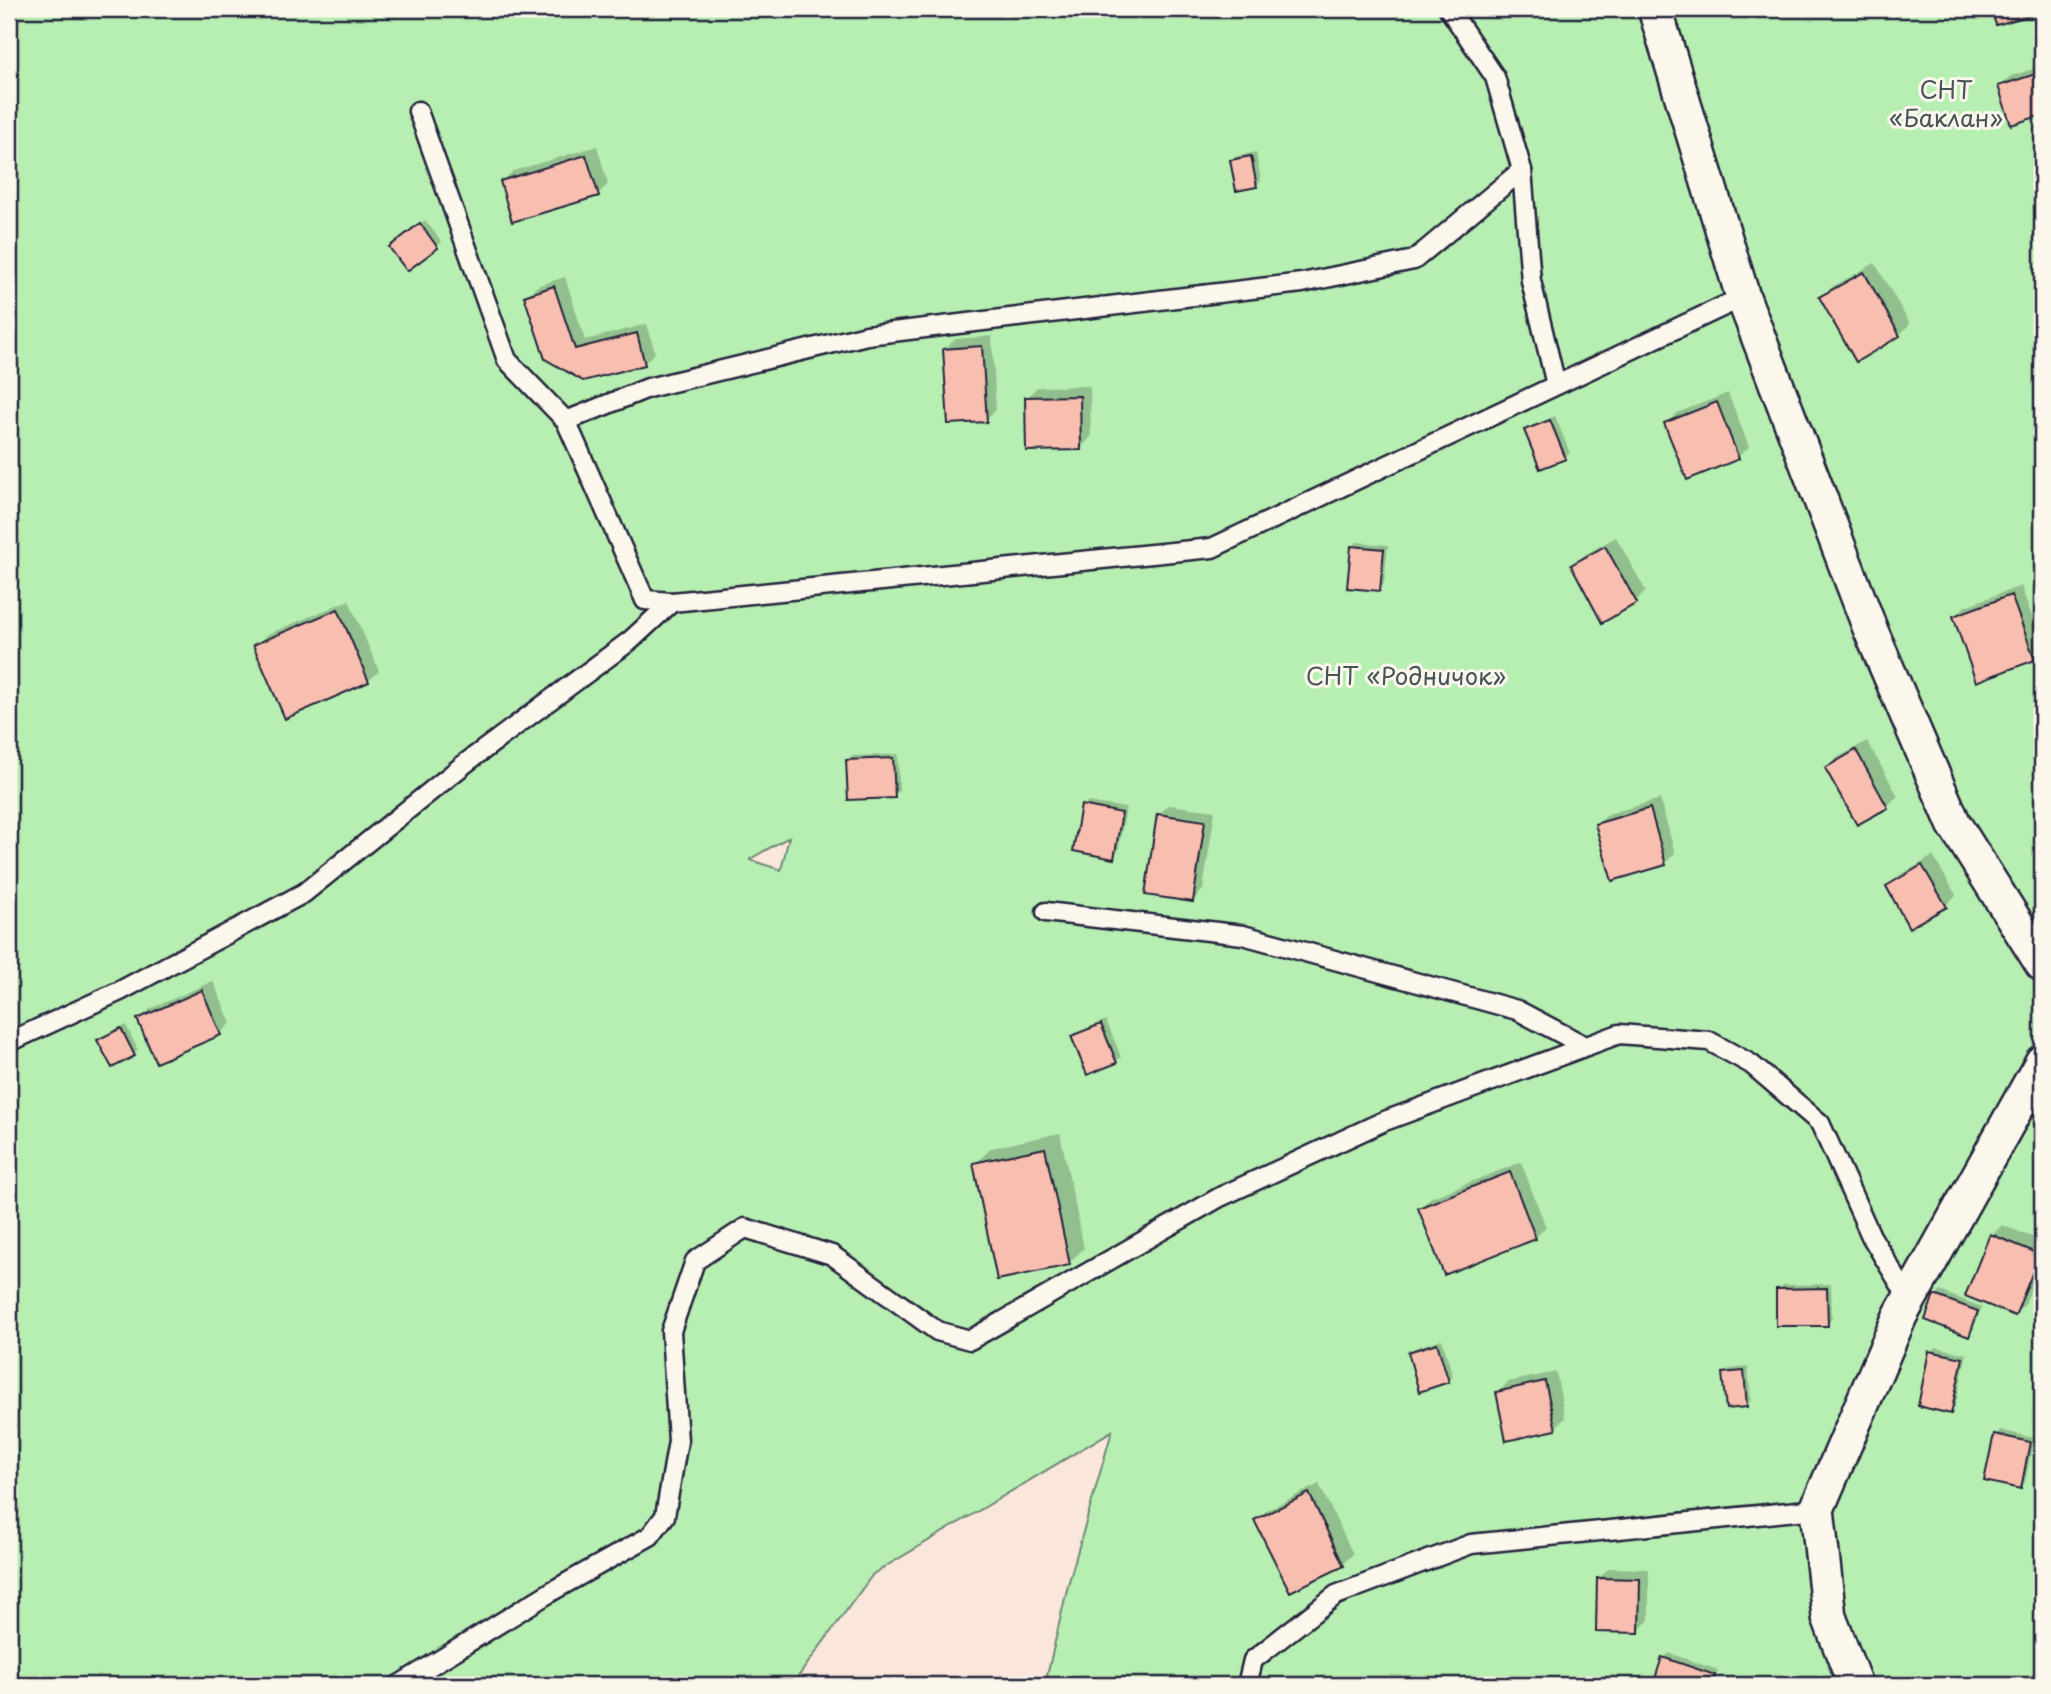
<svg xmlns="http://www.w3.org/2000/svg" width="2051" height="1694" viewBox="0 0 2051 1694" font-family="'Playpen Sans',sans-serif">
  <rect width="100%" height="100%" fill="#fae6da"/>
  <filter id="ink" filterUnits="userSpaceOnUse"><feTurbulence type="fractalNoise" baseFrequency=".0143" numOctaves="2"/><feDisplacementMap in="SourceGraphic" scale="14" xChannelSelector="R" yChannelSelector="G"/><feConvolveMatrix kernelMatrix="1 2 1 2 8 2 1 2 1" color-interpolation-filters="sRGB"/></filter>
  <g filter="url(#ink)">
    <path fill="#b7efb2" stroke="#6c8876" stroke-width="2" fill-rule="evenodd" d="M9,9H2042V1685H1045L1068,1585L1112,1431L873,1574L792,1685H9ZM789,837L781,870L750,860V859Z"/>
    <g fill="#0003">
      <path d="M2042,66V113L2012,123L2000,87L2011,76Z"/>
      <path d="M597,146L608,184L598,194L502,182L513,171Z"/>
      <path d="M1256,152L1261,181L1256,185L1232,161L1237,156Z"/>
      <path d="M425,220L442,242L408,269L396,242Z"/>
      <path d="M1875,263L1910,324L1899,335L1821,298L1832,287Z"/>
      <path d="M565,277L585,340L647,324L655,353L644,363L584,379L526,297L537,286Z"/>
      <path d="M992,336L996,410L986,420L945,349L955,339Z"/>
      <path d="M1090,386L1091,437L1081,448L1027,398L1037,387Z"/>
      <path d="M1728,393L1749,447L1738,457L1688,477L1667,424L1677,413Z"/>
      <path d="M1555,416L1570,453L1565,457L1526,431L1531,426Z"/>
      <path d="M1616,537L1646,591L1636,602L1573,566L1584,555Z"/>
      <path d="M1357,542L1388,545L1384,584L1379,589L1353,547Z"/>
      <path d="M2021,586L2042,644V650L2034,659L1955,617L1965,606Z"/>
      <path d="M349,600L379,671L368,681L255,646L266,635Z"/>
      <path d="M1867,741L1898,796L1887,806L1858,823L1827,768L1837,758Z"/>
      <path d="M898,754L899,791L894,796L848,761L853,756Z"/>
      <path d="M1660,799L1675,853L1665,863L1597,825L1608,814Z"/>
      <path d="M1088,802L1126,808L1118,852L1113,857L1083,806Z"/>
      <path d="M1169,805L1215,811L1203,890L1193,900L1158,815Z"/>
      <path d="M1933,856L1956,895L1946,905L1888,886L1898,876Z"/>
      <path d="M213,981L231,1023L220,1034L139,1020L150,1009Z"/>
      <path d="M1106,1020L1121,1057L1116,1061L1073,1036L1078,1032Z"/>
      <path d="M126,1025L138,1050L133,1055L100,1040Z"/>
      <path d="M1060,1133L1084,1248L1069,1263L975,1164L991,1148Z"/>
      <path d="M1521,1162L1546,1227L1535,1238L1420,1208L1430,1198Z"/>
      <path d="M2002,1225L2042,1241V1261L2025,1304L2015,1314L1992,1235Z"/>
      <path d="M1831,1284L1832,1319L1827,1324L1778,1290L1783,1285Z"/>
      <path d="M1940,1291L1982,1307L1973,1330L1968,1334L1936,1296Z"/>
      <path d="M1442,1339L1453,1376L1449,1381L1410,1352L1414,1348Z"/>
      <path d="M1936,1347L1967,1354L1955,1407L1950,1412L1931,1352Z"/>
      <path d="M1748,1367L1751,1400L1747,1405L1724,1374L1729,1369Z"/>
      <path d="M1556,1372L1565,1418L1555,1428L1498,1393L1508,1382Z"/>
      <path d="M2000,1430L2034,1438L2025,1482L2020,1487L1995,1435Z"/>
      <path d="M1319,1484L1353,1554L1343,1564L1257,1520L1267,1510Z"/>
      <path d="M1609,1568L1649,1569V1620L1638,1631L1599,1578Z"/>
      <path d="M1669,1653L1718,1670L1713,1685H1668L1656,1681L1664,1658Z"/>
      <path d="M2042,1670V1685H2027L2025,1680Z"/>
    </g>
    <g fill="#f8bfb0" stroke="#22223b" stroke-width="2">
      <path d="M1991,9H2038L2039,13L1996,25Z"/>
      <path d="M2042,72V115L2011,125L1998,86Z"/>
      <path d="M586,155L599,196L512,222L500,181Z"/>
      <path d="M1251,156L1257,187L1236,191L1230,160Z"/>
      <path d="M420,223L438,248L407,271L389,247Z"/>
      <path d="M1864,272L1900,336L1856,362L1819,297Z"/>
      <path d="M554,286L575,349L637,333L645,365L583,381L545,359L524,296Z"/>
      <path d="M982,346L987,422L948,424L943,349Z"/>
      <path d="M1080,396L1081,450L1026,451L1025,397Z"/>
      <path d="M1717,402L1739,459L1687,480L1664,423Z"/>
      <path d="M1550,420L1566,459L1540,469L1524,430Z"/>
      <path d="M1351,546L1384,549L1380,591L1347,588Z"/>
      <path d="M1605,546L1637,603L1602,623L1571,565Z"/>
      <path d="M2011,595L2035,660L1976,682L1953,616Z"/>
      <path d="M338,609L369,682L285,719L253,645Z"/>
      <path d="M1856,750L1888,808L1857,825L1825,768Z"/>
      <path d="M893,758L895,798L848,800L846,760Z"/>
      <path d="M1081,805L1122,813L1114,859L1073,851Z"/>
      <path d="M1650,808L1666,865L1612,881L1595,824Z"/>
      <path d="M1157,814L1205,821L1193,902L1145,895Z"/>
      <path d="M1922,865L1947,907L1909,928L1886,886Z"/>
      <path d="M202,990L221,1035L156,1063L137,1019Z"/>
      <path d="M1101,1024L1117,1063L1087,1075L1071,1036Z"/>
      <path d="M121,1028L135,1056L112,1068L97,1040Z"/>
      <path d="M1045,1148L1070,1265L997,1280L973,1163Z"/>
      <path d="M1510,1172L1536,1239L1444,1275L1418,1208Z"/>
      <path d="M1990,1234L2040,1254L2015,1316L1965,1296Z"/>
      <path d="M1827,1288L1828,1326H1776V1289Z"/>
      <path d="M1934,1295L1978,1311L1969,1337L1925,1320Z"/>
      <path d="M1437,1343L1449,1382L1419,1392L1408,1352Z"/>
      <path d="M1929,1351L1963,1358L1951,1414L1918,1406Z"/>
      <path d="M1744,1371L1747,1407L1726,1409L1722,1373Z"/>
      <path d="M1545,1381L1556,1430L1506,1441L1496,1392Z"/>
      <path d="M1994,1434L2030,1442L2021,1489L1984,1481Z"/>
      <path d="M1309,1493L1344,1566L1290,1592L1254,1520Z"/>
      <path d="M1597,1578L1640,1579L1639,1633L1596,1632Z"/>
      <path d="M1662,1657L1715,1675L1711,1685H1663L1654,1682Z"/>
      <path d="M2042,1672V1685H2026L2023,1680Z"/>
    </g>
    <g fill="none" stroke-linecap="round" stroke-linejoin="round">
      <g stroke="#22223b" stroke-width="23">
        <g id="service">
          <path d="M1449,9L1495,77L1522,170L1531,281L1556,385"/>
          <path d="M418,111L507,360L566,421L645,600L672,602L1212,548L1743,297"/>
          <path d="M566,421L648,388L867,335L1302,283L1414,260L1522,170"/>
          <path d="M1046,912L1243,935L1517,1010L1585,1046"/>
          <path d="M9,1042L120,991L304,893L467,762L631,640L672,602"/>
          <path d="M399,1685L554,1590L650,1536L665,1516L678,1441L671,1331L695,1261L745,1228L832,1255L937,1331L970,1340L1220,1197L1382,1122L1619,1034L1709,1041L1751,1064L1820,1123L1871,1236L1909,1299"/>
          <path d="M1247,1685L1253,1660L1336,1595L1471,1544L1817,1509"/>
        </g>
      </g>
      <g stroke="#22223b" stroke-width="38">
        <g id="minor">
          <path d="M1655,9L1743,297L1871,631L1954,824L2042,964"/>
          <path d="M1855,1685L1829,1617L1817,1509L1900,1316L2042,1062"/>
        </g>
      </g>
      <use href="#service" stroke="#fbf7ec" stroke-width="18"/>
      <use href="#minor" stroke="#fbf7ec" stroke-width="33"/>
    </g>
  </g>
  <g text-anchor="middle" stroke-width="6" stroke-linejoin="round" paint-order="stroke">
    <g font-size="24" fill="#475559" stroke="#fbf7ec">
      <text x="1946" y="99">СНТ<tspan x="1946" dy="28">«Баклан»</tspan></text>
      <text x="1406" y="685">СНТ «Родничок»</text>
    </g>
  </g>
  <rect width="2051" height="1694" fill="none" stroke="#fbf7ec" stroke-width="35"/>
  <rect x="18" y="18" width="2016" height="1659" fill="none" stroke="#22223b" stroke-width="2.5" filter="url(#ink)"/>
</svg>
